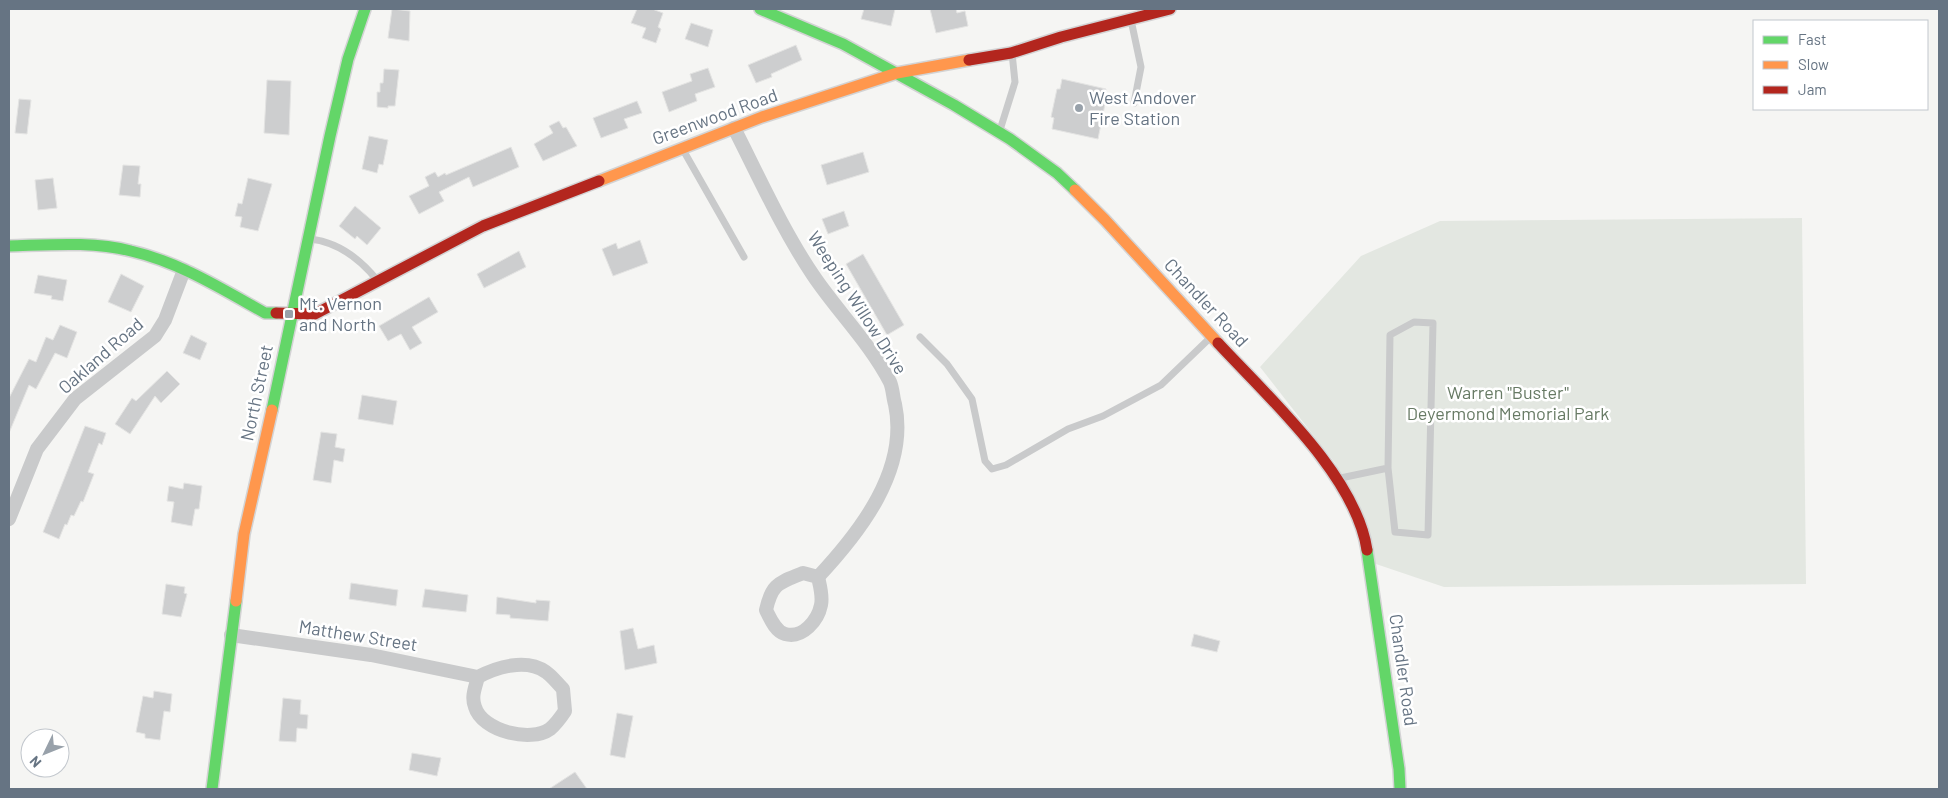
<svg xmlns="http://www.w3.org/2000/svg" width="1948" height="798" viewBox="0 0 1948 798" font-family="Barlow,sans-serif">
  <rect width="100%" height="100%" fill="#f5f5f3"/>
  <path fill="#e3e7e1" d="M1802,218L1806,584L1444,587L1376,564L1335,463L1260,367L1361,256L1440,221Z"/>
  <g fill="#cdcecf" stroke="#e4e4e3">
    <path d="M392,9L410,11L409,41L388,38Z"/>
    <path d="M637,9H652L663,13L658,27L661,29L656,43L642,38L646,28L631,23Z"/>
    <path d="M864,9H895L891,26L861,19Z"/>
    <path d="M930,9H956L957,13L965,11L968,26L936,33Z"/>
    <path d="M691,23L713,30L708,47L685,39Z"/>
    <path d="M796,45L802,60L771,74L772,77L756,83L748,65Z"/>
    <path d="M708,68L715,87L695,94L697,101L669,112L662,92L692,81L690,74Z"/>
    <path d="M384,69L399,70L395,106H388V108L377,107V92H380V83H383Z"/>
    <path d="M1062,79L1106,89L1104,98L1106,99L1098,139L1052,129L1054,118L1051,117L1057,89H1060Z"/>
    <path d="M267,80L291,81L289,135L264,133Z"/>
    <path d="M19,99L31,100L27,134L15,133Z"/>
    <path d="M637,101L642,113L624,119L628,128L601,138L593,118Z"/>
    <path d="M559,121L563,128L566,127L577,146L543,161L534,144L553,133L549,126Z"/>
    <path d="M369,136L388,140L383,165L379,164L377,173L362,169Z"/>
    <path d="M511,147L519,167L473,187L469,177L439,192L444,201L419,214L409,196L429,186L425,177L435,172L438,177L445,173L446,175Z"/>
    <path d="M863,152L869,172L827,185L821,165Z"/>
    <path d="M123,165L140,166L138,184H141L140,197L119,195Z"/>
    <path d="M53,178L57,208L38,210L35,180Z"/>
    <path d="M248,178L272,184L258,231L240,227L242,217L235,216L238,203L242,204Z"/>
    <path d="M355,206L381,228L367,245L357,236L355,239L339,226Z"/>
    <path d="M844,211L849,226L828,234L822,219Z"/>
    <path d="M640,240L648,263L613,276L602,249L616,243L618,249Z"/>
    <path d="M519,251L526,267L484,288L477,274Z"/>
    <path d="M863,254L904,325L887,335L846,264Z"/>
    <path d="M121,274L144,286L131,312L108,302Z"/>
    <path d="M38,275L67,280L63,301L51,299L52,296L34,293Z"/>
    <path d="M429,297L438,312L412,327L422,343L410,350L401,334L388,341L379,326Z"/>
    <path d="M60,325L77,332L67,358L55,353L36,389L29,385L9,433V398L29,359L36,362L46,337L53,340Z"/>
    <path d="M191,335L207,343L200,360L183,353Z"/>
    <path d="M167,371L180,384L161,403L155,396L130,434L115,424L132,398L136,401Z"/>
    <path d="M362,395L397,401L393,425L358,419Z"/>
    <path d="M85,426L106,433L102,445L99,443L88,472L94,474L83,502L81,501L74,516L71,515L67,525L65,524L59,539L43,532Z"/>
    <path d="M321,432L337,434L335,447L345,449L343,462L334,460L331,483L313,480Z"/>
    <path d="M184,483L202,486L199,509H195L192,526L171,522L174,502L167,501L169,486L183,489Z"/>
    <path d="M351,583L398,590L396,606L349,599Z"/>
    <path d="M166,584L185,587L184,593L187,594L181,617L162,614Z"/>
    <path d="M425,589L468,595L466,612L422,607Z"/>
    <path d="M497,597L536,603V600L550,601L548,621L510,618V615L496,614Z"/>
    <path d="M633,628L638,649L654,645L657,663L625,670L620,631Z"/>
    <path d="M1194,634L1220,641L1217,652L1191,646Z"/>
    <path d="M154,691L172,694L170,712L164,711L160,740L145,738V734L136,732L143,696L153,698Z"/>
    <path d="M283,698L301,700L300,714L308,715L307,729L297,728L296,742L279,741Z"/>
    <path d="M617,713L633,716L625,758L610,755Z"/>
    <path d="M412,753L441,758L437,776L409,770Z"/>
    <path d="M575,772L587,789H549Z"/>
  </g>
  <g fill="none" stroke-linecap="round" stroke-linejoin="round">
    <g stroke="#d3d3d4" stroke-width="14">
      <g id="fast">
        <path d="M760,9L843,44L954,105L1010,139L1057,173L1075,190"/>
        <path d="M9,246C48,245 92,241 131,251C179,262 222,289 265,313H276"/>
        <path d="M272,410L330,136L348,59L365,9"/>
        <path d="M1367,550L1399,769L1400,789"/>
        <path d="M212,789L236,601"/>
      </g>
    </g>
    <g stroke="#d3d3d4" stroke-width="14">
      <g id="slow">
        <path d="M599,181L762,117L897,73L969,60"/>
        <path d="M1075,190L1105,220L1218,343"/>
        <path d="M236,601L244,534L272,410"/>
      </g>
    </g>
    <g stroke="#d3d3d4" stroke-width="14">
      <g id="jam">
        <path d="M969,60L1011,53L1061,37L1170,9"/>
        <path d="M276,313L315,314L483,226L599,181"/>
        <path d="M1218,343C1269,398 1356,476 1367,550"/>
      </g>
    </g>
    <g stroke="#c9cacb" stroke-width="7">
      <path d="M1131,20L1141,67L1134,103"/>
      <path d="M1000,130L1015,82L1012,53"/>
      <path d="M682,148L744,257"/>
      <path d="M310,239C338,242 360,259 377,280"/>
      <path d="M920,337L947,364L972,399L985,461L992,469L1006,465L1068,429L1103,416L1161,385L1212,336"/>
      <path d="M1336,479L1388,468L1390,335L1414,322L1433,323L1428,535L1395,532L1388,468"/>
    </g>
    <g stroke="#c9cacb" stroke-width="14">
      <path d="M734,128C759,177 782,229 813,275C837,311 870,343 890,382C893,389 893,398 895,404C909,470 860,532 818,577"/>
      <path d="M9,519L37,449L75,399L155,336L165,320L184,270"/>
      <path d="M803,573L818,577C820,586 823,596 821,605C818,620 803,639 785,634C775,631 770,618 766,610C772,583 779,583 803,573Z"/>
      <path d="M231,635L371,655L478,677C475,688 471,697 475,707C482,731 531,743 550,729C556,724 561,717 565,711L563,689C557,683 552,676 546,672C526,658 497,667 478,677"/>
    </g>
    <use href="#fast" stroke="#63d668" stroke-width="11"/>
    <use href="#slow" stroke="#ff974d" stroke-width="11"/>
    <use href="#jam" stroke="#b3261e" stroke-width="11"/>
  </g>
  <g fill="#98a1aa" stroke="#fff" stroke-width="2">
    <circle cx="1079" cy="108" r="5"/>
    <rect x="284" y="309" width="10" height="10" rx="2.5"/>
  </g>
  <g text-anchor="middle" stroke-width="5" stroke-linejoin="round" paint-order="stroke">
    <g font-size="18" fill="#667483" stroke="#fff" text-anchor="start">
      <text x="1089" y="104">West Andover<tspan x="1089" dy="21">Fire Station</tspan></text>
      <text x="299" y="310">Mt. Vernon<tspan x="299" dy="21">and North</tspan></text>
    </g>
    <g font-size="18" fill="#667483" stroke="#fff">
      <text transform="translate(715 117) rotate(-20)" y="6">Greenwood Road</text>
      <text transform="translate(857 303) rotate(57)" y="6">Weeping Willow Drive</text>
      <text transform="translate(1206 303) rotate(47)" y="6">Chandler Road</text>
      <text transform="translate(101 356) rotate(-41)" y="6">Oakland Road</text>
      <text transform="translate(257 393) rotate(-78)" y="6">North Street</text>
      <text transform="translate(358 636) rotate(9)" y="6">Matthew Street</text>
      <text transform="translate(1403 670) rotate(82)" y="6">Chandler Road</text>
    </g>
    <g font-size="18" fill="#677a64" stroke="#fff">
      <text x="1508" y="399">Warren "Buster"<tspan x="1508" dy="21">Deyermond Memorial Park</tspan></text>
    </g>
  </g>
  <rect width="1948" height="798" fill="none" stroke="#667483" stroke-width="20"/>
  <rect x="1753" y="20" width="175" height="90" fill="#ffffff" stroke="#c2c7cd"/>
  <rect x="1763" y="36" width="25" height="8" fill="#63d668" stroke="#c2c7cd"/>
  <text x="1798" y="45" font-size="15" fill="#667483">Fast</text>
  <rect x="1763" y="61" width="25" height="8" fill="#ff974d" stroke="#c2c7cd"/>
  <text x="1798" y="70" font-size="15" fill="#667483">Slow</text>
  <rect x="1763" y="86" width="25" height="8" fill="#b3261e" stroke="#c2c7cd"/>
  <text x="1798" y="95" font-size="15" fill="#667483">Jam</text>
  <g transform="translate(45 753) rotate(227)"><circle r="24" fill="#ffffff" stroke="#c2c7cd"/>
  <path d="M0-4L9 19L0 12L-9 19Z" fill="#98a1aa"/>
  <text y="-8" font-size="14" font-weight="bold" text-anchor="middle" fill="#667483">N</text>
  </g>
</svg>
